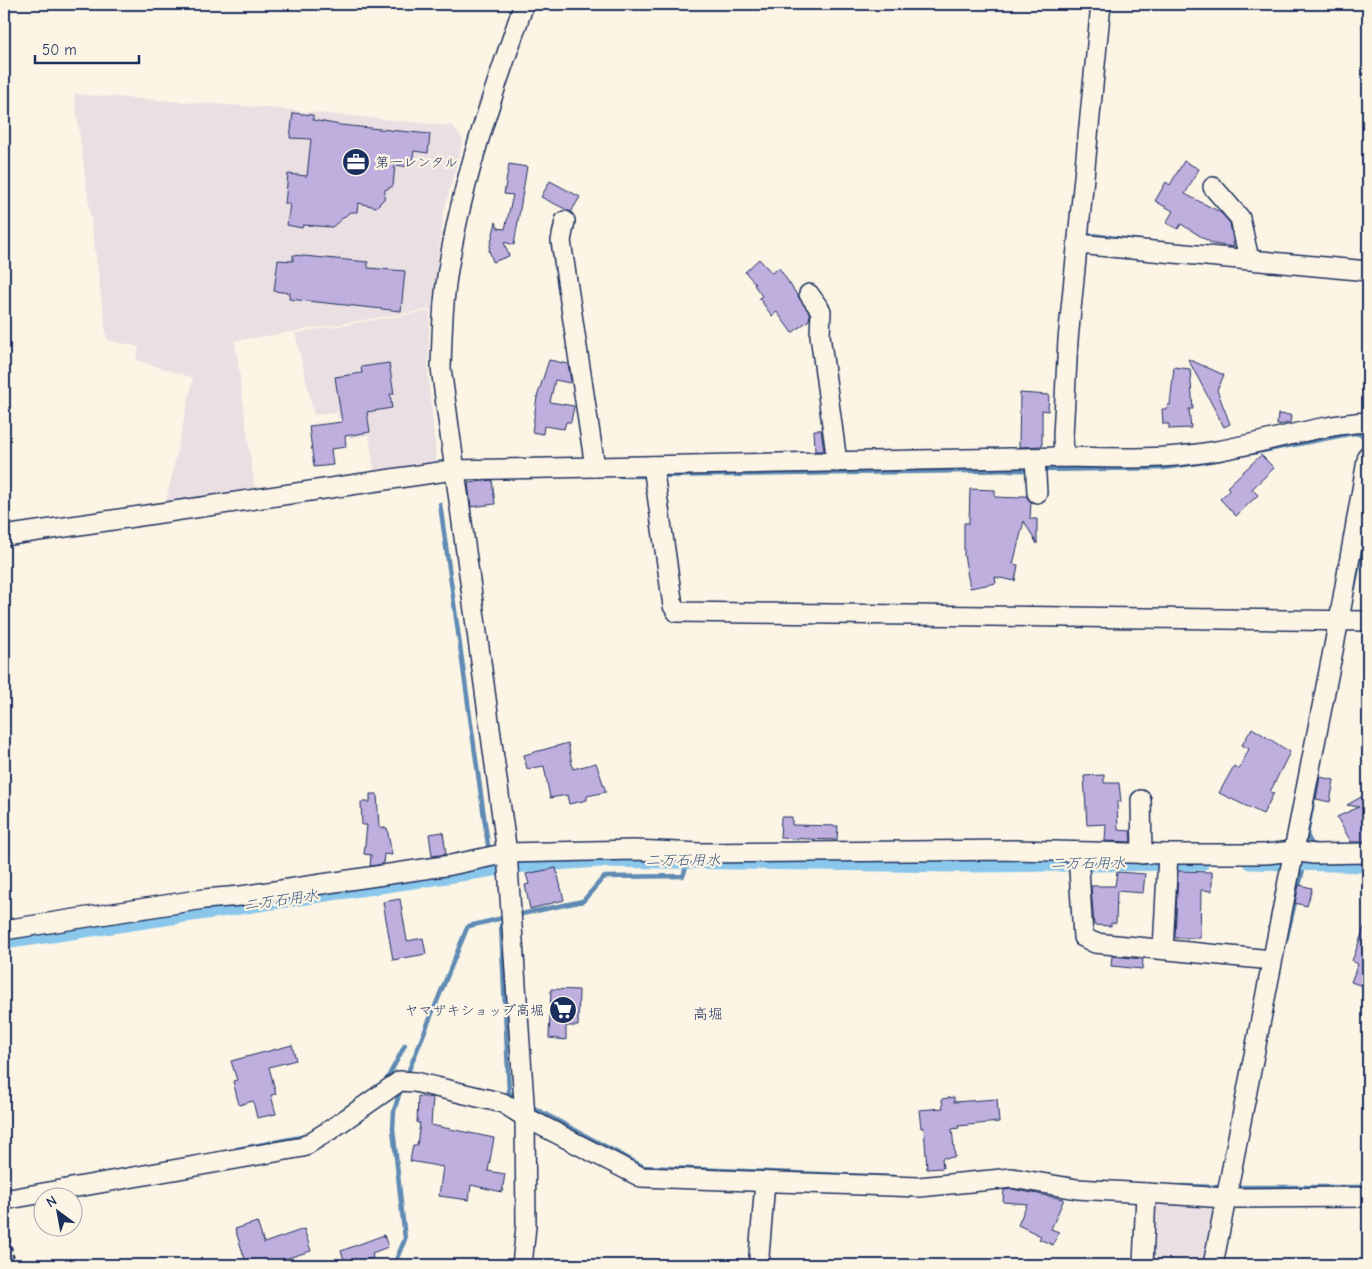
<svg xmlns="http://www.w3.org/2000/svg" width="1372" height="1269" viewBox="0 0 1372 1269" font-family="'Comic Neue','Klee One',sans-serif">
  <rect width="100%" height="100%" fill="#fcf5e5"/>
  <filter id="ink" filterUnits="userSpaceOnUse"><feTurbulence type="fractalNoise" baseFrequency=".02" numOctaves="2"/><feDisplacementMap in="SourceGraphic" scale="10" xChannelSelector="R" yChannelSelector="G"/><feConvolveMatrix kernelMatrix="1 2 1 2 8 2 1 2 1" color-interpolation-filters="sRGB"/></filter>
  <g filter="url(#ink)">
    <g fill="#eae0e3">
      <path d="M74,94L270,108L453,126L463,140L444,211L432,309L235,341L255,491L165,506L193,378L136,360L139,347L107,340Z"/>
      <path d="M430,311L428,374L437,465L375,477L369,435L349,438L346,417L337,418L338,413L314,415L295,333Z"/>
      <path d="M1151,1199L1216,1202L1202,1265H1146Z"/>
    </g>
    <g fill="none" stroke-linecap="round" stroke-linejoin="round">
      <g stroke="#5e8ab3" stroke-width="4.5">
        <path d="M1091,235L1141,241"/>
        <path d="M1252,453L1354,433L1368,436"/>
        <path d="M1041,470L1164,468L1205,462"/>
        <path d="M621,476H650"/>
        <path d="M658,476L1030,470"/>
        <path d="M440,504L489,852"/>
        <path d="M1354,588L1368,518"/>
        <path d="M1317,846L1311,843L1307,835L1319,769"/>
        <path d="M517,915L583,901L603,878L606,877L683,876L688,862"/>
        <path d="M501,925L509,1093L519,1099"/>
        <path d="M1286,940L1304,865"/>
        <path d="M406,1077L467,928L469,926L507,917"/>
        <path d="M386,1081L405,1045"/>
        <path d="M530,1106L644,1167L896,1177"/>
        <path d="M237,1149L306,1136"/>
        <path d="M1180,1186L1224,1187"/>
        <path d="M1232,1187H1368"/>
        <path d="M394,1265L405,1239L393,1129L394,1111L401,1088"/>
      </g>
      <g stroke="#8bc7eb" stroke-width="15">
        <path d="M1250,862L1368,865"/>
        <path d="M4,942L514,866L599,860L957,865L1202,863"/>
      </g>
    </g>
    <g fill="#bfafdf" stroke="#1b2f5e">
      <path d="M293,113L313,115V120L340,125L430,134L428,153L414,151L411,167L395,165L393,186L385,190L384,199L376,207L358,203L357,212H350L332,227L303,225L302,228L287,225L290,204H285L288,174L307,176L311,139L290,138Z"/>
      <path d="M1184,161L1199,169L1185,194L1220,212L1230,223L1234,247L1213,244L1181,224L1178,229L1166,223L1173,211L1155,201L1166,182L1170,185Z"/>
      <path d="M509,164L527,167L514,245L504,242L509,256L493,262L489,250L496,222L498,228L505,229L513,195L504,194Z"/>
      <path d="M550,181L580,197L571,212L541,197Z"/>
      <path d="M293,255L368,262V268L405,271L401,311L289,299L290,293L274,291L278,260L293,261Z"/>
      <path d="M759,259L772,273L779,268L810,314L809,320L792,333L777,312L772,316L759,298L762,296L754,285L756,284L745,272Z"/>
      <path d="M1188,359L1224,375L1217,390L1230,424L1224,427Z"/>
      <path d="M549,360L568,364L571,381L570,383L555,380L550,402L574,406L571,422H566L564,429L544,426L543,434L532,432L537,397Z"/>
      <path d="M389,363L394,394H390L392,408L367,412L370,432L345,436L346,447L331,449L333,465L314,467L309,426L342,422L335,377L362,373L361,367Z"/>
      <path d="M1174,367L1190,369L1193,409H1189L1191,428L1169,429V424H1163L1162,409H1168L1167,405H1170Z"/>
      <path d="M1020,393L1049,395L1048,411L1042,410V446L1019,447Z"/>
      <path d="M1278,414L1291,415L1290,423L1277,425Z"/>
      <path d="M814,430H821L824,451H815Z"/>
      <path d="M1261,455L1274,468L1252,489L1258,495L1236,516L1220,499L1230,490L1227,487Z"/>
      <path d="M492,480L495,504L471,507L468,483Z"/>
      <path d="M970,489L995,490V497L1019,498V496H1026L1031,502L1030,519H1037V544L1024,521L1013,564L1018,565L1015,581L995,577L996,583L970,588L964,555V523H969Z"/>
      <path d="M1252,728L1290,752L1270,792L1274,793L1263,814L1219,793L1234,766L1239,769L1249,749L1242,745Z"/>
      <path d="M568,743L573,769L596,763L606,792L587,796V800L569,804L567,795L550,798L544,766L527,769L524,755Z"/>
      <path d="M1104,775V783H1119L1121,802H1117L1118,830L1130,831L1131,842L1105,841L1106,824L1087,825L1084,776Z"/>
      <path d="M1320,777L1334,780L1330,802L1316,799Z"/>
      <path d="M1368,793V839L1362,842H1351L1337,817L1359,807L1347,805Z"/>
      <path d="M370,794H377L379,827L387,828L392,855L384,854L383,864L370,866L371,855L364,854L367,825H362L361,802H370Z"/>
      <path d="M781,817H792V825L838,826L837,840L780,838Z"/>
      <path d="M443,832L446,854L432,856L429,834Z"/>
      <path d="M556,868L564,900L530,909L525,885L529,884L526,874Z"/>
      <path d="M1178,871L1212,872V891L1201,890L1200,938H1175Z"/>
      <path d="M1117,872L1145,874L1143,893L1117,891L1116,923H1111V926L1094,925L1091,886H1115Z"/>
      <path d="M1299,885L1312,888L1307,906L1295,903Z"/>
      <path d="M400,899L407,941L423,938L426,954L393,960L383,902Z"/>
      <path d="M1367,920H1368V988L1351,982L1358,964L1352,961Z"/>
      <path d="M1112,956L1143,959L1142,969L1111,966Z"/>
      <path d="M551,989L579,990L578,1026H566V1040L549,1038Z"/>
      <path d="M292,1045L296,1060L269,1067L276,1094L271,1095L276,1114L257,1118L253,1101L239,1105L233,1081L237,1080L231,1061Z"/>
      <path d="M418,1096L433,1098L431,1125L494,1138L488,1171L505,1174L502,1192L471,1185L469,1200L439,1196L443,1167L410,1161L413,1145H417L420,1123H417Z"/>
      <path d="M954,1097V1102L997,1099L999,1122L958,1126L959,1128L952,1129L955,1157L942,1158L943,1168L927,1169L924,1128H921L919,1110L943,1108L942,1099Z"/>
      <path d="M1012,1189L1064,1199L1051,1229L1059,1232L1053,1245L1039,1239L1041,1236L1018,1225L1027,1204L1003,1202L1004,1190Z"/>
      <path d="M257,1222L264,1243L304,1229L311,1251L265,1265H247L235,1229Z"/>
      <path d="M384,1235L388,1247L372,1253L373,1258L354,1265H346L341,1251Z"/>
    </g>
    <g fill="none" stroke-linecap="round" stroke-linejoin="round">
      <g stroke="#1b2f5e" stroke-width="22">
        <g id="minor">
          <path d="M1213,187L1240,218L1249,259"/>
          <path d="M565,221L561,241L595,467"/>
          <path d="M1078,244L1368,271"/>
          <path d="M809,294L821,311L820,335L837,462"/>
          <path d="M1064,457L1063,436L1068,340L1101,4"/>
          <path d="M1035,458L1037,493"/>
          <path d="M653,466L673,606L677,612L1368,621"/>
          <path d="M4,536L453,470L1064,457C1113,458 1162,460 1210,452C1263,444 1314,425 1368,422"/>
          <path d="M1141,800L1142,854"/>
          <path d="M1078,852L1083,937L1095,943L1272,960"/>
          <path d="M4,930L204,899L241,896L451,865L507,853L634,850L700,853L1015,850L1168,854H1266L1293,851L1314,854L1368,853"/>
          <path d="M1163,949L1168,854"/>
          <path d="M4,1200L303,1147L330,1130L400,1081L415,1082L503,1103L525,1117L641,1177L919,1187L1012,1178L1077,1189L1146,1193L1226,1198L1368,1197"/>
          <path d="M522,1265L526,1226L525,1117L507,853L441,368C442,331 443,295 450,258C465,171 495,88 524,4"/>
          <path d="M761,1265L759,1256L765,1182"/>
          <path d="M1143,1265L1146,1193"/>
          <path d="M1213,1265L1339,620L1368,455"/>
        </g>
      </g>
      <path stroke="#1b2f5e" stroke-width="2.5" stroke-dasharray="4 4" stroke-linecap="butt" d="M4,1215L15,1265"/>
      <use href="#minor" stroke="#fcf5e5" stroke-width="19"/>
    </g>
  </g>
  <defs>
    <g id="office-disc" transform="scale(1.4375)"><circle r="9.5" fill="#1b2f5e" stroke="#fcf5e5"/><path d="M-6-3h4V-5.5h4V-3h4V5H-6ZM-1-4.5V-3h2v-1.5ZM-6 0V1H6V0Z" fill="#fff"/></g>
    <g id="supermarket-disc" transform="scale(1.4375)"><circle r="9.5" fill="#1b2f5e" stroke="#fcf5e5"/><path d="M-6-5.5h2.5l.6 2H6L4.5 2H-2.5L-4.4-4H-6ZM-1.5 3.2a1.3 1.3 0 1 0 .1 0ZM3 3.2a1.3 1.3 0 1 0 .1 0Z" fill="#fff"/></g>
  </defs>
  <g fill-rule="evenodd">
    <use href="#office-disc" x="356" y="162"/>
    <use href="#supermarket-disc" x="563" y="1010"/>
  </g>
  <g text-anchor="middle" stroke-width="4.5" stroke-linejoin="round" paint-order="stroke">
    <g font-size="14" fill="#1b2f5e" stroke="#fcf5e5" text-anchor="start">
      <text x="375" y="167">第一レンタル</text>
      <text x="544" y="1015" text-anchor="end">ヤマザキショップ高堀</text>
    </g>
    <g font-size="15" font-style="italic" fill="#375581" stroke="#fcf5e5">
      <text x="683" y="865">二万石用水</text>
      <text x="1088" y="868">二万石用水</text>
      <text transform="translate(281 900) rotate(-8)" y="5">二万石用水</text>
    </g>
    <g font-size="15" fill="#1b2f5e" stroke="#fcf5e5">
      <text x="708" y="1019">高堀</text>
    </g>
  </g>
  <rect width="1372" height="1269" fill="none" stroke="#fcf5e5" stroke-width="20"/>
  <rect x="10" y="10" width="1352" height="1249" fill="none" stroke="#1b2f5e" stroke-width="2" filter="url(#ink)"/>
  <g transform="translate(58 1212) rotate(328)"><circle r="24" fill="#fcf5e5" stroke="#a2a6af"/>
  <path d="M0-4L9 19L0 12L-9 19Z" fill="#1b2f5e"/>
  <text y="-8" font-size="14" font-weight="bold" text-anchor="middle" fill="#1b2f5e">N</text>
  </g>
  <path d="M35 55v8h104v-8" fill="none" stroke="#1b2f5e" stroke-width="2.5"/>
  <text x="42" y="55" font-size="15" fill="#1b2f5e" stroke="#fcf5e5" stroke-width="4" paint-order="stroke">50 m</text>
</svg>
